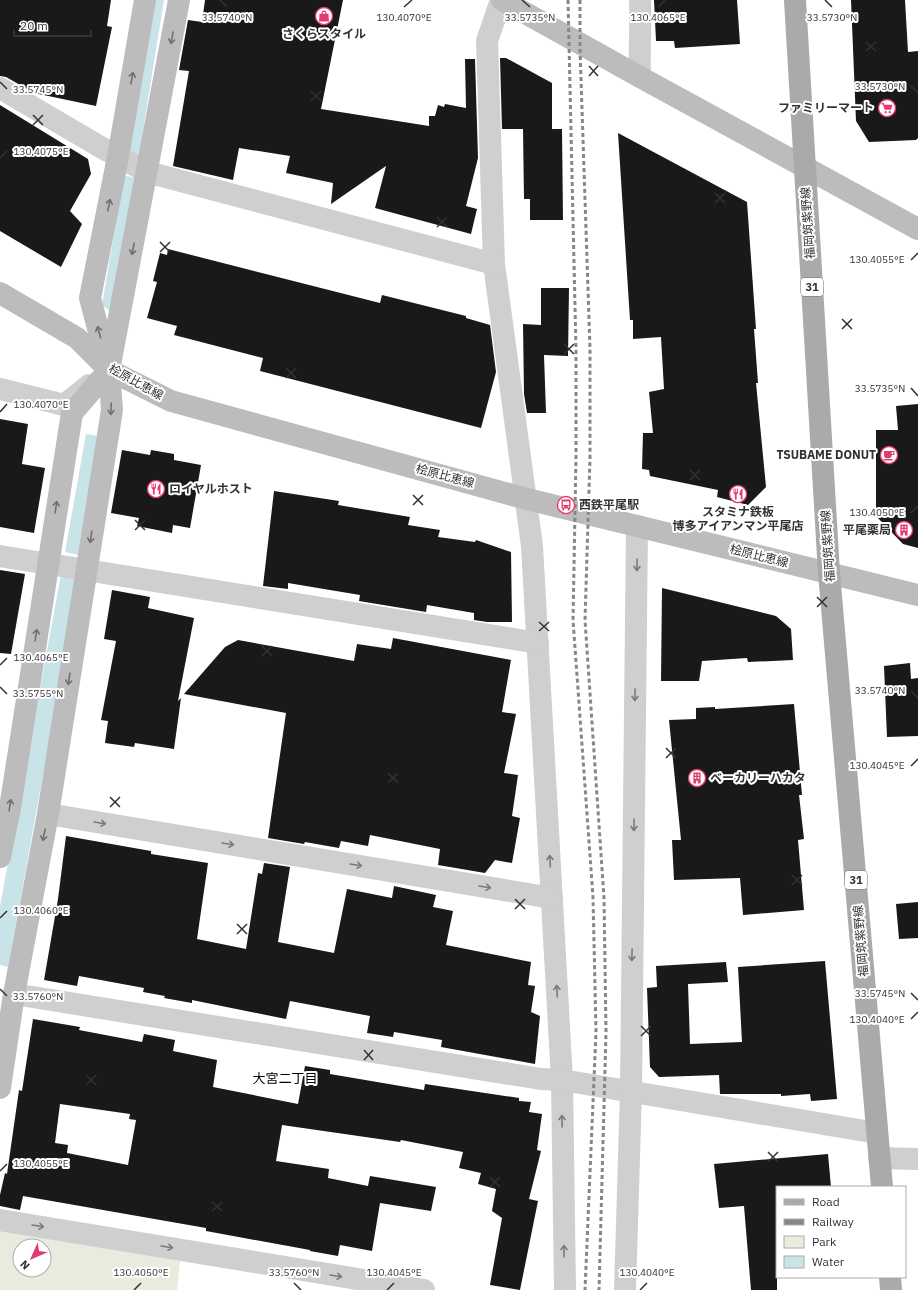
<svg xmlns="http://www.w3.org/2000/svg" width="918" height="1290" viewBox="0 0 918 1290" font-family="'IBM Plex Sans','Noto Sans JP',sans-serif">
  <rect width="100%" height="100%" fill="#fff"/>
  <path fill="#e8ebde" fill-rule="evenodd" d="M0,1227L180,1261L177,1290H0ZM20,1246H44V1270H20Z"/>
  <g fill="#c9e4e9">
    <path d="M154,0H164L139,155L129,153Z"/>
    <path d="M124,175L135,178L114,314L102,305Z"/>
    <path d="M86,434L105,437L83,556L65,552Z"/>
    <path d="M62,569L80,572L8,967L0,965V906Z"/>
  </g>
  <g fill="#191919" fill-rule="evenodd">
    <path d="M0,0H111L107,26L112,27L96,106L34,93L6,77L0,76Z"/>
    <path d="M205,0H343L321,109L429,126V116H435L438,105L444,107L445,104L466,108L465,59H475L478,158L466,206L477,209L471,234L375,208L386,166L331,204L333,183L286,173L290,156L239,148L233,180L173,166L189,71L179,70L188,20L202,22Z"/>
    <path d="M654,0H737L740,44L675,48L674,41H656Z"/>
    <path d="M851,0H905L908,52L918,51V138L916,140L869,142L856,121Z"/>
    <path d="M500,58H506L552,83V129H562L563,220H530V199H524L523,129H502Z"/>
    <path d="M0,105L88,159L91,174L70,211L82,224L61,267L0,231Z"/>
    <path d="M618,133L747,202L756,329H754L758,383H756L766,487L748,505L717,497L718,490L650,476L649,470L642,469L643,433H653L649,392L664,389L661,337L633,339V320H630Z"/>
    <path d="M168,249L380,303L382,295L466,316V318L490,325L496,372L481,428L260,371L263,358L174,335L177,326L147,318L157,282L153,281L160,253L167,255Z"/>
    <path d="M541,288H569L568,356L544,355L546,413H527L524,394L523,324L541,325Z"/>
    <path d="M918,404V548L903,544L876,516V430H898L896,406Z"/>
    <path d="M0,419L28,424L22,464L45,468L34,533L0,527Z"/>
    <path d="M122,450L150,455L151,450L174,454V460L201,465L190,528L173,525L172,533L137,526L139,518L111,513Z"/>
    <path d="M274,491L339,501L338,505L410,517L408,525L440,530L438,537L475,542L476,540L511,552L512,622H487L474,620V613L427,605L426,612L359,601L360,595L288,583V589L263,586Z"/>
    <path d="M0,570L25,574L11,654L0,653Z"/>
    <path d="M662,588L776,616L791,629L793,660L748,662L747,658L702,661L699,681H661Z"/>
    <path d="M112,590L150,597L148,608L194,618L178,701L181,698L174,749L135,743L134,747L105,743L108,721L101,720L116,641L104,639Z"/>
    <path d="M393,638L511,660L502,712L516,714L504,773L518,775L512,816L520,818L512,863L495,860L485,873L438,865L440,849L370,835L368,846L341,841L339,848L305,842L304,844L268,838L286,713L184,694L225,647L238,640L354,661L357,644L391,649Z"/>
    <path d="M910,663L911,679L918,678V736L887,737L884,666Z"/>
    <path d="M794,704L802,795H799L804,839L798,840L804,910L743,915L740,878L674,880L672,840H681L669,720L696,719V708L715,707V709Z"/>
    <path d="M66,836L151,851V854L208,863L197,939L246,949L258,873L262,874L264,863L290,867L278,942L334,953L347,889L392,898L394,886L436,895L433,907L453,911L446,945L531,962L528,985L535,986L531,1012L540,1016L535,1064L441,1047L442,1040L394,1032L393,1037L367,1033L370,1016L290,1001L286,1019L192,1000V1003L164,998L165,996L143,992L144,988L79,976L77,986L44,980L58,899Z"/>
    <path d="M918,902V938L899,939L896,904Z"/>
    <path d="M825,961L837,1099L811,1101L810,1094L781,1096V1094H720L719,1075L659,1077L650,1067L647,988L657,987L656,966L726,962L728,982L688,984L690,1044L742,1042L738,967Z"/>
    <path d="M33,1019L80,1027L79,1030L142,1042L144,1034L175,1040L173,1051L217,1060L213,1087L298,1104L305,1066L330,1070V1074L424,1090L425,1084L519,1098V1101L531,1102L529,1112L542,1114L537,1150L541,1151L529,1199L538,1201L520,1290L490,1285L502,1218L492,1211L496,1189L478,1184L481,1173L459,1168L463,1152L401,1140L400,1142L282,1125L276,1161L329,1169L328,1178L368,1186L370,1176L436,1187L431,1211L380,1203L372,1251L340,1245L338,1256L310,1251V1250L206,1231V1228L23,1196L20,1210L0,1206V1195L5,1173L7,1174L19,1090L22,1091ZM60,1104L130,1114L129,1119L136,1120L128,1165L67,1153L68,1145L55,1143Z"/>
    <path d="M828,1154L831,1187H777V1290H751L744,1206L719,1208L714,1164Z"/>
  </g>
  <g fill="none" stroke-linecap="round" stroke-linejoin="round">
    <g stroke="#cfcfcf" stroke-width="22">
      <path d="M501,0L487,41L494,264L532,546L562,1080L565,1290"/>
      <path d="M640,77C639,51 641,26 640,0"/>
      <path d="M0,88L104,149L147,172L494,264"/>
      <path d="M0,389L64,405L89,385"/>
      <path d="M0,556L538,643"/>
      <path d="M48,814L552,898"/>
      <path d="M14,994L541,1079L562,1080L877,1133"/>
      <path d="M879,1158L918,1159"/>
      <path d="M0,1220L424,1290"/>
      <path d="M625,1290L631,1091L637,526"/>
    </g>
    <g stroke="#bcbcbc" stroke-width="22">
      <path d="M502,0L640,77L918,229"/>
      <path d="M0,293L77,338L109,370L171,401L527,499L918,595"/>
      <path d="M0,857L10,808L72,413L109,370L179,0"/>
      <path d="M0,1088L14,994L48,814L112,410L109,370L90,298L118,157L145,0"/>
    </g>
    <g stroke="#aaa" stroke-width="22">
      <path d="M795,0L829,573L882,1187"/>
      <path d="M890,1277L891,1290"/>
    </g>
    <g stroke="#878787" stroke-width="3" stroke-dasharray="4 3" stroke-linecap="butt">
      <path d="M568,0L576,350V457L573,620L593,897L596,1032L585,1290"/>
      <path d="M580,0V49L590,349V458L585,620L604,898L606,1032L599,1290"/>
    </g>
  </g>
  <defs><path id="oneway-shaft" d="M-6 0H5M1.5-3L5.5 0L1.5 3" fill="none" stroke-width="1.6" stroke-linecap="round" stroke-linejoin="round"/></defs>
  <g stroke="#707070">
    <use href="#oneway-shaft" transform="translate(172 38) rotate(100)"/>
    <use href="#oneway-shaft" transform="translate(132 78) rotate(-80)"/>
    <use href="#oneway-shaft" transform="translate(109 205) rotate(-79)"/>
    <use href="#oneway-shaft" transform="translate(133 249) rotate(101)"/>
    <use href="#oneway-shaft" transform="translate(99 332) rotate(-105)"/>
    <use href="#oneway-shaft" transform="translate(111 409) rotate(92)"/>
    <use href="#oneway-shaft" transform="translate(56 507) rotate(-81)"/>
    <use href="#oneway-shaft" transform="translate(91 537) rotate(99)"/>
    <use href="#oneway-shaft" transform="translate(36 635) rotate(-81)"/>
    <use href="#oneway-shaft" transform="translate(69 679) rotate(99)"/>
    <use href="#oneway-shaft" transform="translate(10 805) rotate(-81)"/>
    <use href="#oneway-shaft" transform="translate(44 835) rotate(101)"/>
  </g>
  <g stroke="#797979">
    <use href="#oneway-shaft" transform="translate(637 565) rotate(91)"/>
    <use href="#oneway-shaft" transform="translate(635 695) rotate(91)"/>
    <use href="#oneway-shaft" transform="translate(100 823) rotate(9)"/>
    <use href="#oneway-shaft" transform="translate(634 825) rotate(91)"/>
    <use href="#oneway-shaft" transform="translate(228 844) rotate(9)"/>
    <use href="#oneway-shaft" transform="translate(550 861) rotate(-93)"/>
    <use href="#oneway-shaft" transform="translate(356 865) rotate(9)"/>
    <use href="#oneway-shaft" transform="translate(485 887) rotate(9)"/>
    <use href="#oneway-shaft" transform="translate(632 955) rotate(91)"/>
    <use href="#oneway-shaft" transform="translate(557 991) rotate(-93)"/>
    <use href="#oneway-shaft" transform="translate(562 1121) rotate(-91)"/>
    <use href="#oneway-shaft" transform="translate(38 1226) rotate(9)"/>
    <use href="#oneway-shaft" transform="translate(167 1247) rotate(9)"/>
    <use href="#oneway-shaft" transform="translate(564 1251) rotate(-91)"/>
    <use href="#oneway-shaft" transform="translate(336 1276) rotate(9)"/>
  </g>
  <path fill="none" stroke="#323232" stroke-width="1.5" d="M220,0L227,7M522,0L530,7M825,0L832,7M404,7L412,0M658,7L665,0M866,42L876,51M866,51L876,42M589,66L598,76M589,76L598,66M0,82L7,89M911,86L918,93M311,91L321,101M311,101L321,91M33,115L43,125M33,125L43,115M0,158L7,151M715,193L725,203M715,203L725,193M437,217L447,227M437,227L447,217M160,242L170,252M160,252L170,242M911,260L918,253M842,319L852,329M842,329L852,319M564,344L574,354M564,354L574,344M286,368L296,378M286,378L296,368M911,388L918,396M0,412L7,404M690,470L700,480M690,480L700,470M413,495L423,505M413,505L423,495M911,513L918,506M135,520L145,530M135,530L145,520M817,597L827,607M817,607L827,597M539,622L549,631M539,631L549,622M262,646L272,656M262,656L272,646M0,665L7,658M0,687L7,694M911,691L918,698M666,748L676,758M666,758L676,748M911,766L918,759M388,773L398,783M388,783L398,773M110,797L120,807M110,807L120,797M792,875L802,885M792,885L802,875M515,899L525,909M515,909L525,899M0,918L7,911M237,924L247,934M237,934L247,924M0,989L7,996M911,993L918,1000M911,1019L918,1012M641,1026L651,1036M641,1036L651,1026M364,1050L373,1060M364,1060L373,1050M86,1075L96,1085M86,1085L96,1075M768,1152L778,1162M768,1162L778,1152M0,1171L7,1164M490,1177L500,1187M490,1187L500,1177M212,1202L222,1211M212,1211L222,1202M294,1283L301,1290M134,1290L141,1283M387,1290L394,1283M640,1290L647,1283"/>
  <defs>
    <g id="shop-ring" transform="scale(0.9)"><circle r="9.5" fill="#fff" stroke="#e23b6d" stroke-width="1.5"/><path d="M-5-2.5h2.3a2.7 3.5 0 0 1 5.4 0H5L5.5 6h-11ZM-1.5-2.5h3a1.5 2.3 0 0 0-3 0Z" fill="#e23b6d"/></g>
    <g id="supermarket-ring" transform="scale(0.9)"><circle r="9.5" fill="#fff" stroke="#e23b6d" stroke-width="1.5"/><path d="M-6-5.5h2.5l.6 2H6L4.5 2H-2.5L-4.4-4H-6ZM-1.5 3.2a1.3 1.3 0 1 0 .1 0ZM3 3.2a1.3 1.3 0 1 0 .1 0Z" fill="#e23b6d"/></g>
    <g id="cafe-ring" transform="scale(0.9)"><circle r="9.5" fill="#fff" stroke="#e23b6d" stroke-width="1.5"/><path d="M-5.5-4.5H6V0H3Q3 3.5 0 3.5H-2.5Q-5.5 3.5-5.5 0ZM3-3.2v2h1.7v-2ZM-6 4.5H4V6H-6Z" fill="#e23b6d"/></g>
    <g id="restaurant-ring" transform="scale(0.9)"><circle r="9.5" fill="#fff" stroke="#e23b6d" stroke-width="1.5"/><path d="M-5-6h1v4h1v-4h1v4h1v-4h1v5L-1.5 .5V6h-2V.5L-5-1ZM5-6V6H3V1.5H1.5Q1.5-4 5-6Z" fill="#e23b6d"/></g>
    <g id="bus-ring" transform="scale(0.9)"><circle r="9.5" fill="#fff" stroke="#e23b6d" stroke-width="1.5"/><path d="M-5-6H5V4H4V6H2V4H-2V6H-4V4H-5ZM-3.5-4V0h7V-4ZM-3.5 1.2v1.5H-2V1.2ZM2 1.2v1.5H3.5V1.2Z" fill="#e23b6d"/></g>
    <g id="building-ring" transform="scale(0.9)"><circle r="9.5" fill="#fff" stroke="#e23b6d" stroke-width="1.5"/><path d="M-4-6H4V6H1V3H-1V6H-4ZM-2.5-4.3h1.7v1.8h-1.7ZM.8-4.3h1.7v1.8H.8ZM-2.5-1h1.7V.8h-1.7ZM.8-1h1.7V.8H.8Z" fill="#e23b6d"/></g>
  </defs>
  <g fill-rule="evenodd">
    <use href="#shop-ring" x="324" y="16"/>
    <use href="#supermarket-ring" x="887" y="108"/>
    <use href="#cafe-ring" x="889" y="455"/>
    <use href="#restaurant-ring" x="156" y="489"/>
    <use href="#restaurant-ring" x="738" y="494"/>
    <use href="#bus-ring" x="566" y="505"/>
    <use href="#building-ring" x="904" y="530"/>
    <use href="#building-ring" x="697" y="778"/>
  </g>
  <g text-anchor="middle" stroke-width="4" stroke-linejoin="round" paint-order="stroke">
    <g fill="#fff" stroke="#707070" stroke-width="1">
      <rect x="801" y="278" width="22" height="18" rx="3"/>
      <rect x="845" y="871" width="22" height="18" rx="3"/>
    </g>
    <g font-size="11" font-weight="bold" fill="#323232">
      <text x="812" y="291">31</text>
      <text x="856" y="884">31</text>
    </g>
    <g font-size="12" font-weight="bold" fill="#323232" stroke="#fff" text-anchor="end">
      <text x="324" y="38" text-anchor="middle">さくらスタイル</text>
      <text x="874" y="112">ファミリーマート</text>
      <text x="876" y="459">TSUBAME DONUT</text>
      <text x="169" y="493" text-anchor="start">ロイヤルホスト</text>
      <text x="579" y="509" text-anchor="start">西鉄平尾駅</text>
      <text x="738" y="516" text-anchor="middle">スタミナ鉄板<tspan x="738" dy="14">博多アイアンマン平尾店</tspan></text>
      <text x="891" y="534">平尾薬局</text>
      <text x="710" y="782" text-anchor="start">ベーカリーハカタ</text>
    </g>
    <g font-size="12" fill="#323232" stroke="#fff">
      <text transform="translate(808 223) rotate(-94)" y="4">福岡筑紫野線</text>
      <text transform="translate(136 382) rotate(29)" y="4">桧原比恵線</text>
      <text transform="translate(445 476) rotate(15)" y="4">桧原比恵線</text>
      <text transform="translate(828 546) rotate(-94)" y="4">福岡筑紫野線</text>
      <text transform="translate(759 556) rotate(14)" y="4">桧原比恵線</text>
      <text transform="translate(861 941) rotate(-95)" y="4">福岡筑紫野線</text>
    </g>
    <g font-size="13" fill="#000" stroke="#fff">
      <text x="285" y="1083">大宮二丁目</text>
    </g>
  </g>
  <g font-size="10" text-anchor="middle" fill="#323232" stroke="#fff" stroke-width="4" stroke-linejoin="round" paint-order="stroke">
    <text x="227" y="21">33.5740°N</text>
    <text x="404" y="21">130.4070°E</text>
    <text x="530" y="21">33.5735°N</text>
    <text x="658" y="21">130.4065°E</text>
    <text x="832" y="21">33.5730°N</text>
    <text x="880" y="90">33.5730°N</text>
    <text x="38" y="93">33.5745°N</text>
    <text x="41" y="155">130.4075°E</text>
    <text x="877" y="263">130.4055°E</text>
    <text x="880" y="392">33.5735°N</text>
    <text x="41" y="408">130.4070°E</text>
    <text x="877" y="516">130.4050°E</text>
    <text x="41" y="661">130.4065°E</text>
    <text x="880" y="694">33.5740°N</text>
    <text x="38" y="697">33.5755°N</text>
    <text x="877" y="769">130.4045°E</text>
    <text x="41" y="914">130.4060°E</text>
    <text x="880" y="997">33.5745°N</text>
    <text x="38" y="1000">33.5760°N</text>
    <text x="877" y="1023">130.4040°E</text>
    <text x="41" y="1167">130.4055°E</text>
    <text x="141" y="1276">130.4050°E</text>
    <text x="294" y="1276">33.5760°N</text>
    <text x="394" y="1276">130.4045°E</text>
    <text x="647" y="1276">130.4040°E</text>
  </g>
  <rect x="776" y="1186" width="130" height="92" fill="#ffffff" stroke="#adadad"/>
  <rect x="784" y="1199" width="20" height="6" fill="#aaaaaa" stroke="#adadad"/>
  <text x="812" y="1206" font-size="12" fill="#323232">Road</text>
  <rect x="784" y="1219" width="20" height="6" fill="#878787" stroke="#adadad"/>
  <text x="812" y="1226" font-size="12" fill="#323232">Railway</text>
  <rect x="784" y="1236" width="20" height="12" fill="#e8ebde" stroke="#adadad"/>
  <text x="812" y="1246" font-size="12" fill="#323232">Park</text>
  <rect x="784" y="1256" width="20" height="12" fill="#c9e4e9" stroke="#adadad"/>
  <text x="812" y="1266" font-size="12" fill="#323232">Water</text>
  <g transform="translate(32 1258) rotate(225)"><circle r="19" fill="#ffffff" stroke="#adadad"/>
  <path d="M0-3L7 15L0 10L-7 15Z" fill="#e23b6d"/>
  <text y="-6" font-size="11" font-weight="bold" text-anchor="middle" fill="#323232">N</text>
  </g>
  <path d="M14 30v6h77v-6" fill="none" stroke="#323232" stroke-width="2"/>
  <text x="20" y="30" font-size="12" fill="#323232" stroke="#ffffff" stroke-width="3" paint-order="stroke">20 m</text>
</svg>
